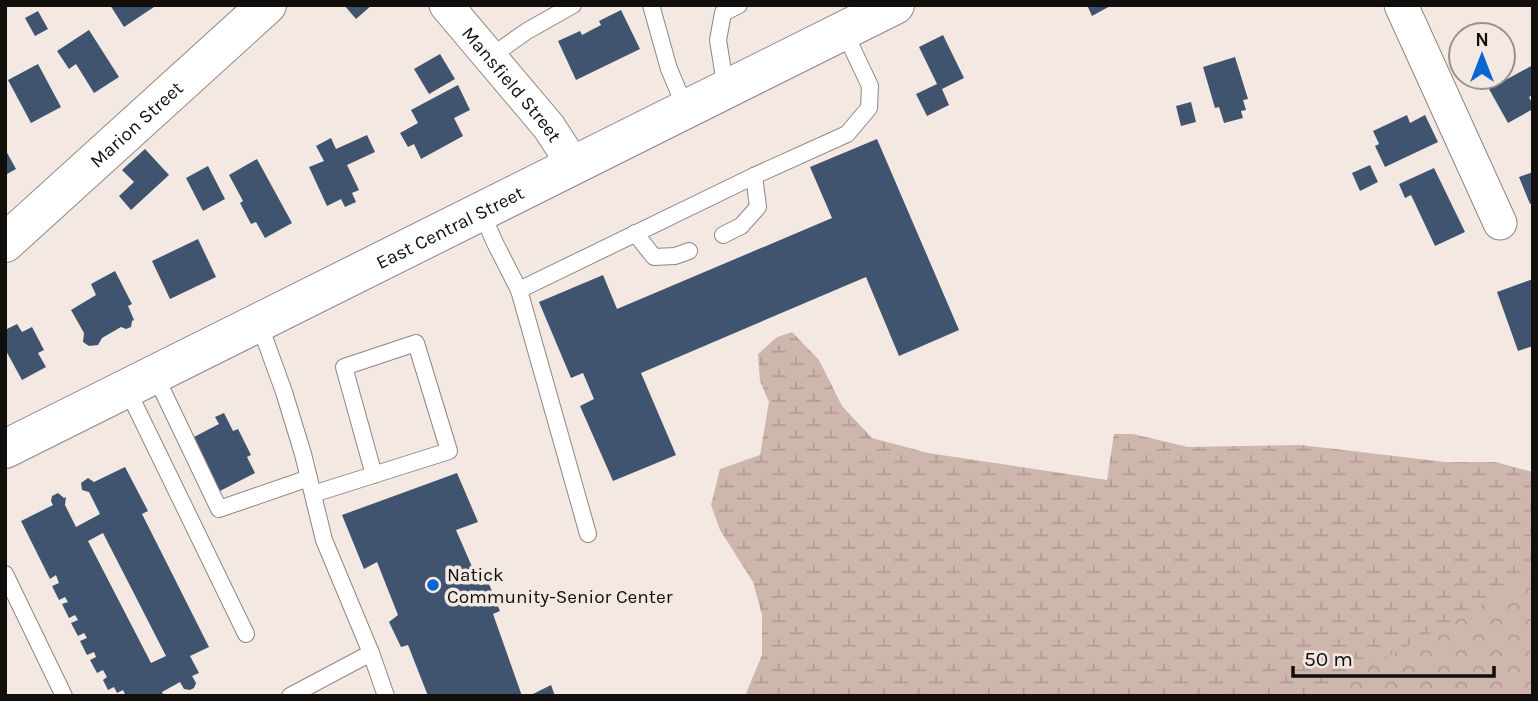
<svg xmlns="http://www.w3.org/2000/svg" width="1538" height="701" viewBox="0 0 1538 701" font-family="Karla,sans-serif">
  <defs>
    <pattern id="wetland-marsh" width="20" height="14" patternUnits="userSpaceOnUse" patternTransform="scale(1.75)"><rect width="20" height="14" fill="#cfb6ad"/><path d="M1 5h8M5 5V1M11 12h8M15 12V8" fill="none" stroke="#b19b94"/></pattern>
    <pattern id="park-crowns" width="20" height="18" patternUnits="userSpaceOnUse" patternTransform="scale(1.75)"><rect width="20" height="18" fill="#cfb6ad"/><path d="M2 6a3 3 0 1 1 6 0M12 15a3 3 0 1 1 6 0" fill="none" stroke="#b19b94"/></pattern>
  </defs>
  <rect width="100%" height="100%" fill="#f4e8e3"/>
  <path fill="url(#wetland-marsh)" d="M792,332L819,360L842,406L872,438L928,453L1107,480L1114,434H1133L1188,447L1301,445L1445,462H1495L1533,472V696H745L762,655V615L753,582L720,530L711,505L720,469L760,455L769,402L760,381L758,354L777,337Z"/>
  <path fill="url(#park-crowns)" d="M1533,577V696H1316Z"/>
  <g fill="#40546f" fill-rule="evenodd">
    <path d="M110,5H157L124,27Z"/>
    <path d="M344,5H372L356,19Z"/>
    <path d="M1087,5H1112L1092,16Z"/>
    <path d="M621,10L640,49L576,80L558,41L580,31L582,35L601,25L599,21Z"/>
    <path d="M38,11L48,29L35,36L25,18Z"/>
    <path d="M89,30L119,77L94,93L76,64L69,69L57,51Z"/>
    <path d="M943,35L964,78L942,89L949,105L927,116L916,94L937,84L919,47Z"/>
    <path d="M440,54L455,79L429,94L414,69Z"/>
    <path d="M1235,57L1248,99L1243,100L1246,110L1241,111L1243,118L1224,123L1219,107L1215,108L1203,67Z"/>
    <path d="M38,64L61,107L31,123L8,80Z"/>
    <path d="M1533,65V95L1529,97L1533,105V109L1508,123L1489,89Z"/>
    <path d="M458,85L470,110L454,118L463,136L421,159L414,144L408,147L400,133L418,123L411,110Z"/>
    <path d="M1191,102L1196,122L1181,126L1176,106Z"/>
    <path d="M1407,115L1410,123L1425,115L1438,142L1385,167L1375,146L1379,144L1373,131Z"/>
    <path d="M367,135L375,152L347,165L359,190L352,193L356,202L345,207L341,199L327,206L309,167L324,161L316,146L331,138L336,149Z"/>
    <path d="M877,139L959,330L899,356L866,277L641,373L676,455L613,481L580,406L594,399L583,373L571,378L539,302L603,275L617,309L832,218L810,167Z"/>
    <path d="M5,149L16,169L7,174L5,170Z"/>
    <path d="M145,149L169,175L131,210L119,196L134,182L122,170Z"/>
    <path d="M257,159L292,223L265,238L256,222L251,224L240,203L243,201L229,175Z"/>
    <path d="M1370,165L1378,182L1360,191L1352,173Z"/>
    <path d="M208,166L225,199L203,211L186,178Z"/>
    <path d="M1434,168L1465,232L1435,246L1411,195L1405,198L1399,184Z"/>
    <path d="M1533,172V203L1530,204L1519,177Z"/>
    <path d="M198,239L216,277L170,299L152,261Z"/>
    <path d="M115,271L132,304L128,306L134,320L132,321L131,327L126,329L121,327L102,338L98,345L89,346L83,342L84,333L71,310L96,295L91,284Z"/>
    <path d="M1533,279V346L1518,351L1497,292Z"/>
    <path d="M17,324L22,332L32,327L44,350L38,353L46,367L22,380L5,349V330Z"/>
    <path d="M224,413L233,431L238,429L251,455L247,457L255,473L220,491L194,437L219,424L215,417Z"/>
    <path d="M125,467L148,511L142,514L209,647L190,656L199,673L192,676L196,683L194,688L190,690L184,689L180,682L162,692L164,696H126L123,690L117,693L114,687L108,690L103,680L107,677L103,670L97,673L90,660L96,657L94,652L87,655L80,641L87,638L84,633L78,636L71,623L78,620L75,615L69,618L62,604L68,602L65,597L59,600L52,586L59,583L56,575L50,579L21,521L53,505L51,501L52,496L58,493L64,498L66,497L65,505L76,527L100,514L89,492L82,490L81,483L88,478L94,482ZM103,533L166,656L151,663L88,541Z"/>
    <path d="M457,473L478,522L456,530L480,585L489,584L500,611L493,614L522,696H428L408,645L401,647L389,622L398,615L377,562L364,569L342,515Z"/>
    <path d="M551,685L555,696H529Z"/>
  </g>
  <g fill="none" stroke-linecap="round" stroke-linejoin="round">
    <g stroke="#908581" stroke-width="18">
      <g id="lane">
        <path d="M651,5L669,69L686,109"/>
        <path d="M490,57L527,31L573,5"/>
        <path d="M726,90L718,40L723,13L739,5"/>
        <path d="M481,211L495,243L519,290L754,176L847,134L869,108L870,86L844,31"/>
        <path d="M635,233L654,257L675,256L689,251"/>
        <path d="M723,235L741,226L758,207L754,176"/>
        <path d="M519,290L588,534"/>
        <path d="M259,323L284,392L303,454L324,540L371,653L386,696"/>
        <path d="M155,375L219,509L309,478"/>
        <path d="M127,389L246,634"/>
        <path d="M313,494L449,451L416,343L344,367L374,475"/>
        <path d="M5,574L64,696"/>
        <path d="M290,696L371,653"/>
      </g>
    </g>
    <g stroke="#908581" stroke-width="35">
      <g id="street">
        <path id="s1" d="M446,5L549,127L562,147L573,167"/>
        <path d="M1401,5L1500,223"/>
      </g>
    </g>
    <g stroke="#908581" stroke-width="40">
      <g id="secondary">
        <path id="s2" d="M5,243L267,5"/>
        <path id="s3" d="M5,449L895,5"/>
      </g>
    </g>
    <use href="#lane" stroke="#fff" stroke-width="16"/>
    <use href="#street" stroke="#fff" stroke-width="33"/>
    <use href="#secondary" stroke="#fff" stroke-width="38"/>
  </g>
  <circle fill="#0868d1" stroke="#f4e8e3" stroke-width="2.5" cx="433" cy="585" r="7"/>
  <g text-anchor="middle" stroke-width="7" stroke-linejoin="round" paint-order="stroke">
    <g font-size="19" fill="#120e0c" stroke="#f4e8e3">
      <text dy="7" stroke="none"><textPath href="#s1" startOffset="103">Mansfield Street</textPath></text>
      <text dy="7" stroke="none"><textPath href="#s2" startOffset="177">Marion Street</textPath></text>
      <text dy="7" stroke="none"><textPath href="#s3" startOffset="497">East Central Street</textPath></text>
    </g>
    <g font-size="19" fill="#120e0c" stroke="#f4e8e3" text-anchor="start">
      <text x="447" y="581">Natick<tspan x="447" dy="22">Community-Senior Center</tspan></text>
    </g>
  </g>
  <rect width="1538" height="701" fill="none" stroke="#120e0c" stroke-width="14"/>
  <g transform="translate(1482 56)"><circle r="33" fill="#f4e8e3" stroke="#9a918d" stroke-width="2"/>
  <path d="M0-5L12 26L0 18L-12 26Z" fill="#0868d1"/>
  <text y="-10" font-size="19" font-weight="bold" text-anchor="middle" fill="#120e0c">N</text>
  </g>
  <path d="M1293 666v10h201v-10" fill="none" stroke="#120e0c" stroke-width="3.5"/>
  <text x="1304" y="666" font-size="21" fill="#120e0c" stroke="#f4e8e3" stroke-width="5" paint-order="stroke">50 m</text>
</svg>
